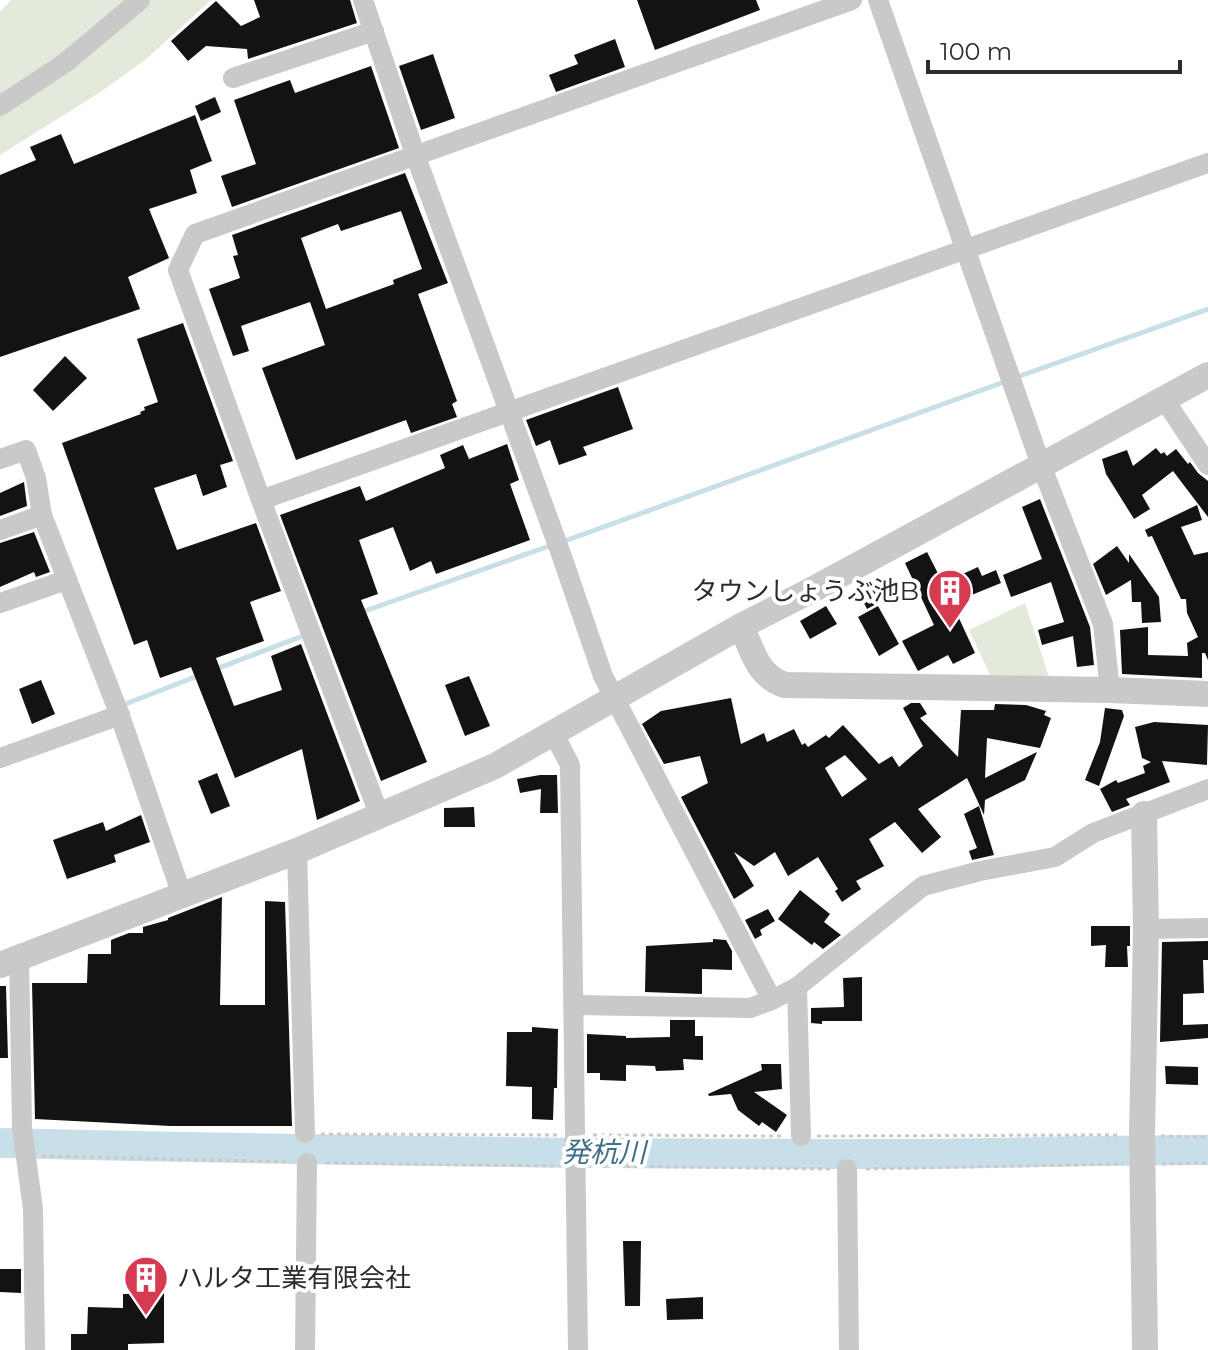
<svg xmlns="http://www.w3.org/2000/svg" width="1208" height="1350" viewBox="0 0 1208 1350" font-family="Montserrat,'Noto Sans JP',sans-serif">
  <rect width="100%" height="100%" fill="#fff"/>
  <g fill="#e3e9db">
    <path d="M11,0H211L145,60L99,93L0,155V12Z"/>
    <path d="M1025,603L1049,677L990,675L969,630Z"/>
  </g>
  <g fill="none" stroke-linecap="round" stroke-linejoin="round">
    <g stroke="#c8dee8" stroke-width="5">
      <path d="M1017,377L1208,309"/>
      <path d="M562,542L1007,381"/>
      <path d="M362,612L552,545"/>
      <path d="M216,669L308,634"/>
      <path d="M123,705L200,675"/>
    </g>
    <path stroke="#c8dee8" stroke-width="30" d="M0,1143C291,1150 583,1154 874,1154C985,1154 1097,1150 1208,1150"/>
  </g>
  <g fill="#131313" fill-rule="evenodd">
    <path d="M254,0H350L357,23L248,59L247,49L206,46L188,61L171,41L216,1L241,26L260,17Z"/>
    <path d="M637,0H756L760,10L655,50Z"/>
    <path d="M615,39L625,67L556,92L549,75L578,64L574,55Z"/>
    <path d="M433,54L455,118L421,130L399,66Z"/>
    <path d="M371,66L399,148L232,207L221,176L256,164L234,100L290,80L295,93Z"/>
    <path d="M215,97L221,112L201,121L195,106Z"/>
    <path d="M195,115L212,161L190,170L197,193L149,209L169,258L128,277L140,309L0,357V175L36,160L30,147L61,134L74,164Z"/>
    <path d="M405,173L448,283L418,294L457,401L452,404L457,417L411,433L406,420L296,460L262,368L325,345L310,302L241,326L249,351L233,356L209,289L240,278L233,256L238,255L232,235ZM401,211L422,269L393,280L394,284L326,309L301,238L338,224L341,231Z"/>
    <path d="M183,323L233,461L220,465L227,487L203,496L196,474L154,488L177,550L256,523L281,591L250,602L264,641L216,658L234,706L282,690L271,656L301,644L360,801L317,820L302,749L235,778L191,667L160,678L147,640L134,645L62,443L141,414L140,412L145,410L144,407L158,402L137,339Z"/>
    <path d="M65,356L87,378L53,411L33,390Z"/>
    <path d="M618,387L633,429L583,447L587,455L559,465L550,440L536,446L526,420Z"/>
    <path d="M507,444L519,480L510,484L530,540L436,574L431,561L410,571L393,527L359,540L378,594L361,600L427,762L381,781L280,515L360,486L366,501L445,468L440,455L463,445L469,459Z"/>
    <path d="M1156,448L1161,454L1164,452L1167,456L1176,449L1188,464L1190,462L1198,473L1208,481V517L1173,471L1142,495L1150,509L1134,519L1106,474L1102,459L1127,450L1133,466Z"/>
    <path d="M24,482L27,506L0,516V493Z"/>
    <path d="M1040,499L1090,627L1094,665L1077,667L1073,636L1042,645L1038,630L1064,622L1051,582L1011,597L1003,575L1042,559L1022,507Z"/>
    <path d="M1197,505L1202,520L1181,527L1194,555L1208,552V660L1205,653H1202V678L1122,674L1120,630L1148,627V655L1188,656L1187,643L1198,637L1187,613L1186,599H1181L1152,536L1148,537L1145,530Z"/>
    <path d="M34,532L50,572L36,577L34,572L0,587V543Z"/>
    <path d="M1117,546L1129,563V554L1159,597L1161,622L1142,623L1141,602H1132L1131,580L1106,595L1093,564Z"/>
    <path d="M927,552L943,583L978,567L982,576L996,570L1001,583L952,603L975,653L953,664L948,655L918,671L902,641L934,625L905,563Z"/>
    <path d="M875,577L886,599L867,609L856,588Z"/>
    <path d="M826,606L837,624L810,639L800,621Z"/>
    <path d="M878,606L899,644L879,656L858,617Z"/>
    <path d="M469,676L490,726L465,736L445,685Z"/>
    <path d="M41,680L55,714L32,724L19,689Z"/>
    <path d="M731,698L741,744L764,733L767,742L794,729L802,745L805,743L808,747L826,735L829,738L843,725L879,764L892,756L899,767L923,746L903,708L911,703H920L927,714L920,718L958,757L961,710H994L995,704L1026,705L1046,711L1044,715L1051,718L1040,748L987,738L985,778L1037,752L1025,780L985,800L984,815L967,778L918,809L941,837L922,853L895,822L869,839L884,866L856,881L861,889L842,902L835,891L838,889L818,857L788,876L775,852L754,866L734,852L754,886L734,899L681,797L708,783L700,756L664,764L642,724L661,711ZM845,755L867,779L842,797L825,768Z"/>
    <path d="M1105,708L1122,710L1124,716L1099,786L1085,780L1100,742Z"/>
    <path d="M1154,722L1208,725L1207,765L1162,761L1170,782L1126,799L1130,805L1112,812L1100,789L1116,780L1118,783L1145,773L1143,766L1151,762L1142,758L1135,727Z"/>
    <path d="M217,773L230,806L211,814L198,781Z"/>
    <path d="M540,775H557L558,813H540L541,789L520,793L517,779Z"/>
    <path d="M979,806L994,855L972,860L969,851L977,848L964,814Z"/>
    <path d="M474,807L475,827H444V808Z"/>
    <path d="M141,815L150,842L114,855L116,862L67,879L53,840L103,822L106,831Z"/>
    <path d="M800,890L830,914L824,922L841,935L823,949L814,942L812,945L778,919Z"/>
    <path d="M222,897L220,1005H265V901L285,902L292,1126H171L35,1119L32,983H87L88,954H111V940L129,933H143V927L168,920V918Z"/>
    <path d="M768,909L775,921L760,930L762,935L755,939L745,920Z"/>
    <path d="M1091,926H1130V946H1127L1128,967H1105L1106,945L1091,946Z"/>
    <path d="M713,939L726,940L732,951V970L702,969V994L645,992L646,946L713,942Z"/>
    <path d="M1208,941V960H1203L1204,993L1183,994V1025L1208,1024V1038L1160,1042L1162,942Z"/>
    <path d="M862,977V1021H822V1024L811,1023V1008L844,1007L843,978Z"/>
    <path d="M0,986H6L8,1058H0Z"/>
    <path d="M670,1020H695V1036H703V1060L683,1059L684,1070L656,1071L655,1066L626,1065V1081L600,1080V1073H587V1034L626,1036V1038L670,1037Z"/>
    <path d="M532,1027L558,1029L557,1088H554L553,1120L532,1119V1087L506,1086L507,1032H532Z"/>
    <path d="M761,1064H781L782,1089L754,1092L787,1115L776,1132L762,1122L759,1126L738,1110L731,1094L709,1096L708,1094L762,1070Z"/>
    <path d="M1165,1066L1198,1067V1085L1166,1084Z"/>
    <path d="M623,1241H641L640,1306H625Z"/>
    <path d="M0,1269H21V1293L0,1292Z"/>
    <path d="M164,1293V1343L128,1344V1350H71V1334H87L88,1307L123,1308V1294Z"/>
    <path d="M703,1297V1319L667,1320L666,1299Z"/>
  </g>
  <g fill="none" stroke-linecap="round" stroke-linejoin="round">
    <g stroke="#c9c9c9" stroke-width="3" stroke-dasharray="4 4" stroke-linecap="butt">
      <path d="M321,1134L557,1135"/>
      <path d="M593,1135L781,1136"/>
      <path d="M817,1136L1121,1135"/>
      <path d="M1161,1136L1208,1137"/>
      <path d="M42,1156L291,1162"/>
      <path d="M326,1163L559,1166"/>
      <path d="M1162,1164L1208,1163"/>
      <path d="M594,1166L831,1169"/>
      <path d="M866,1169L1123,1164"/>
    </g>
    <g stroke="#c9c9c9" stroke-width="20">
      <path d="M363,0L416,157L560,551L603,676L772,1000L797,987L923,886L980,871L1055,857L1093,833L1208,789"/>
      <path d="M878,0L1041,465L1103,624L1110,690"/>
      <path d="M233,78L374,31"/>
      <path d="M0,106L65,63L140,0"/>
      <path d="M1164,399L1208,465"/>
      <path d="M0,459L26,450L36,478L42,515L119,713L182,895"/>
      <path d="M261,500L1208,163"/>
      <path d="M0,530L42,515"/>
      <path d="M0,603L66,580"/>
      <path d="M554,734L570,765L578,1350"/>
      <path d="M0,758L120,715"/>
      <path d="M380,817L261,500L178,270L195,234L852,0"/>
      <path d="M297,851L305,1133"/>
      <path d="M1146,929L1208,928"/>
      <path d="M19,958L22,1128L33,1209L35,1350"/>
      <path d="M797,987L801,1136"/>
      <path d="M575,1005L750,1008L772,1000"/>
      <path d="M847,1169L849,1350"/>
      <path d="M305,1350L307,1163"/>
    </g>
    <g stroke="#c9c9c9" stroke-width="26">
      <path d="M741,626C753,651 757,676 785,685L1110,690L1208,694"/>
      <path d="M1144,814L1146,929L1142,1135L1145,1350"/>
      <path d="M0,965L297,851L495,766L741,626L810,591L1208,375"/>
    </g>
  </g>
  <defs>
    <g id="building-pin" transform="scale(2.3)"><path d="M0 17L-7.5 6A9.5 9.5 0 1 1 7.5 6Z" fill="#d73b51" stroke="#fff"/><path d="M-4-6H4V6H1V3H-1V6H-4ZM-2.5-4.3h1.7v1.8h-1.7ZM.8-4.3h1.7v1.8H.8ZM-2.5-1h1.7V.8h-1.7ZM.8-1h1.7V.8H.8Z" fill="#fff"/></g>
  </defs>
  <g fill-rule="evenodd">
    <use href="#building-pin" x="950" y="591"/>
    <use href="#building-pin" x="146" y="1278"/>
  </g>
  <g text-anchor="middle" stroke-width="8" stroke-linejoin="round" paint-order="stroke">
    <g font-size="26" fill="#2c2c2c" stroke="#fff" text-anchor="end">
      <text x="919" y="600">タウンしょうぶ池B</text>
      <text x="177" y="1287" text-anchor="start">ハルタ工業有限会社</text>
    </g>
    <g font-size="28" font-style="italic" fill="#417188" stroke="#fff">
      <text x="604" y="1162">発杭川</text>
    </g>
  </g>
  <path d="M928 60v12h252v-12" fill="none" stroke="#2c2c2c" stroke-width="4"/>
  <text x="940" y="60" font-size="24" fill="#2c2c2c" stroke="#ffffff" stroke-width="6" paint-order="stroke">100 m</text>
</svg>
